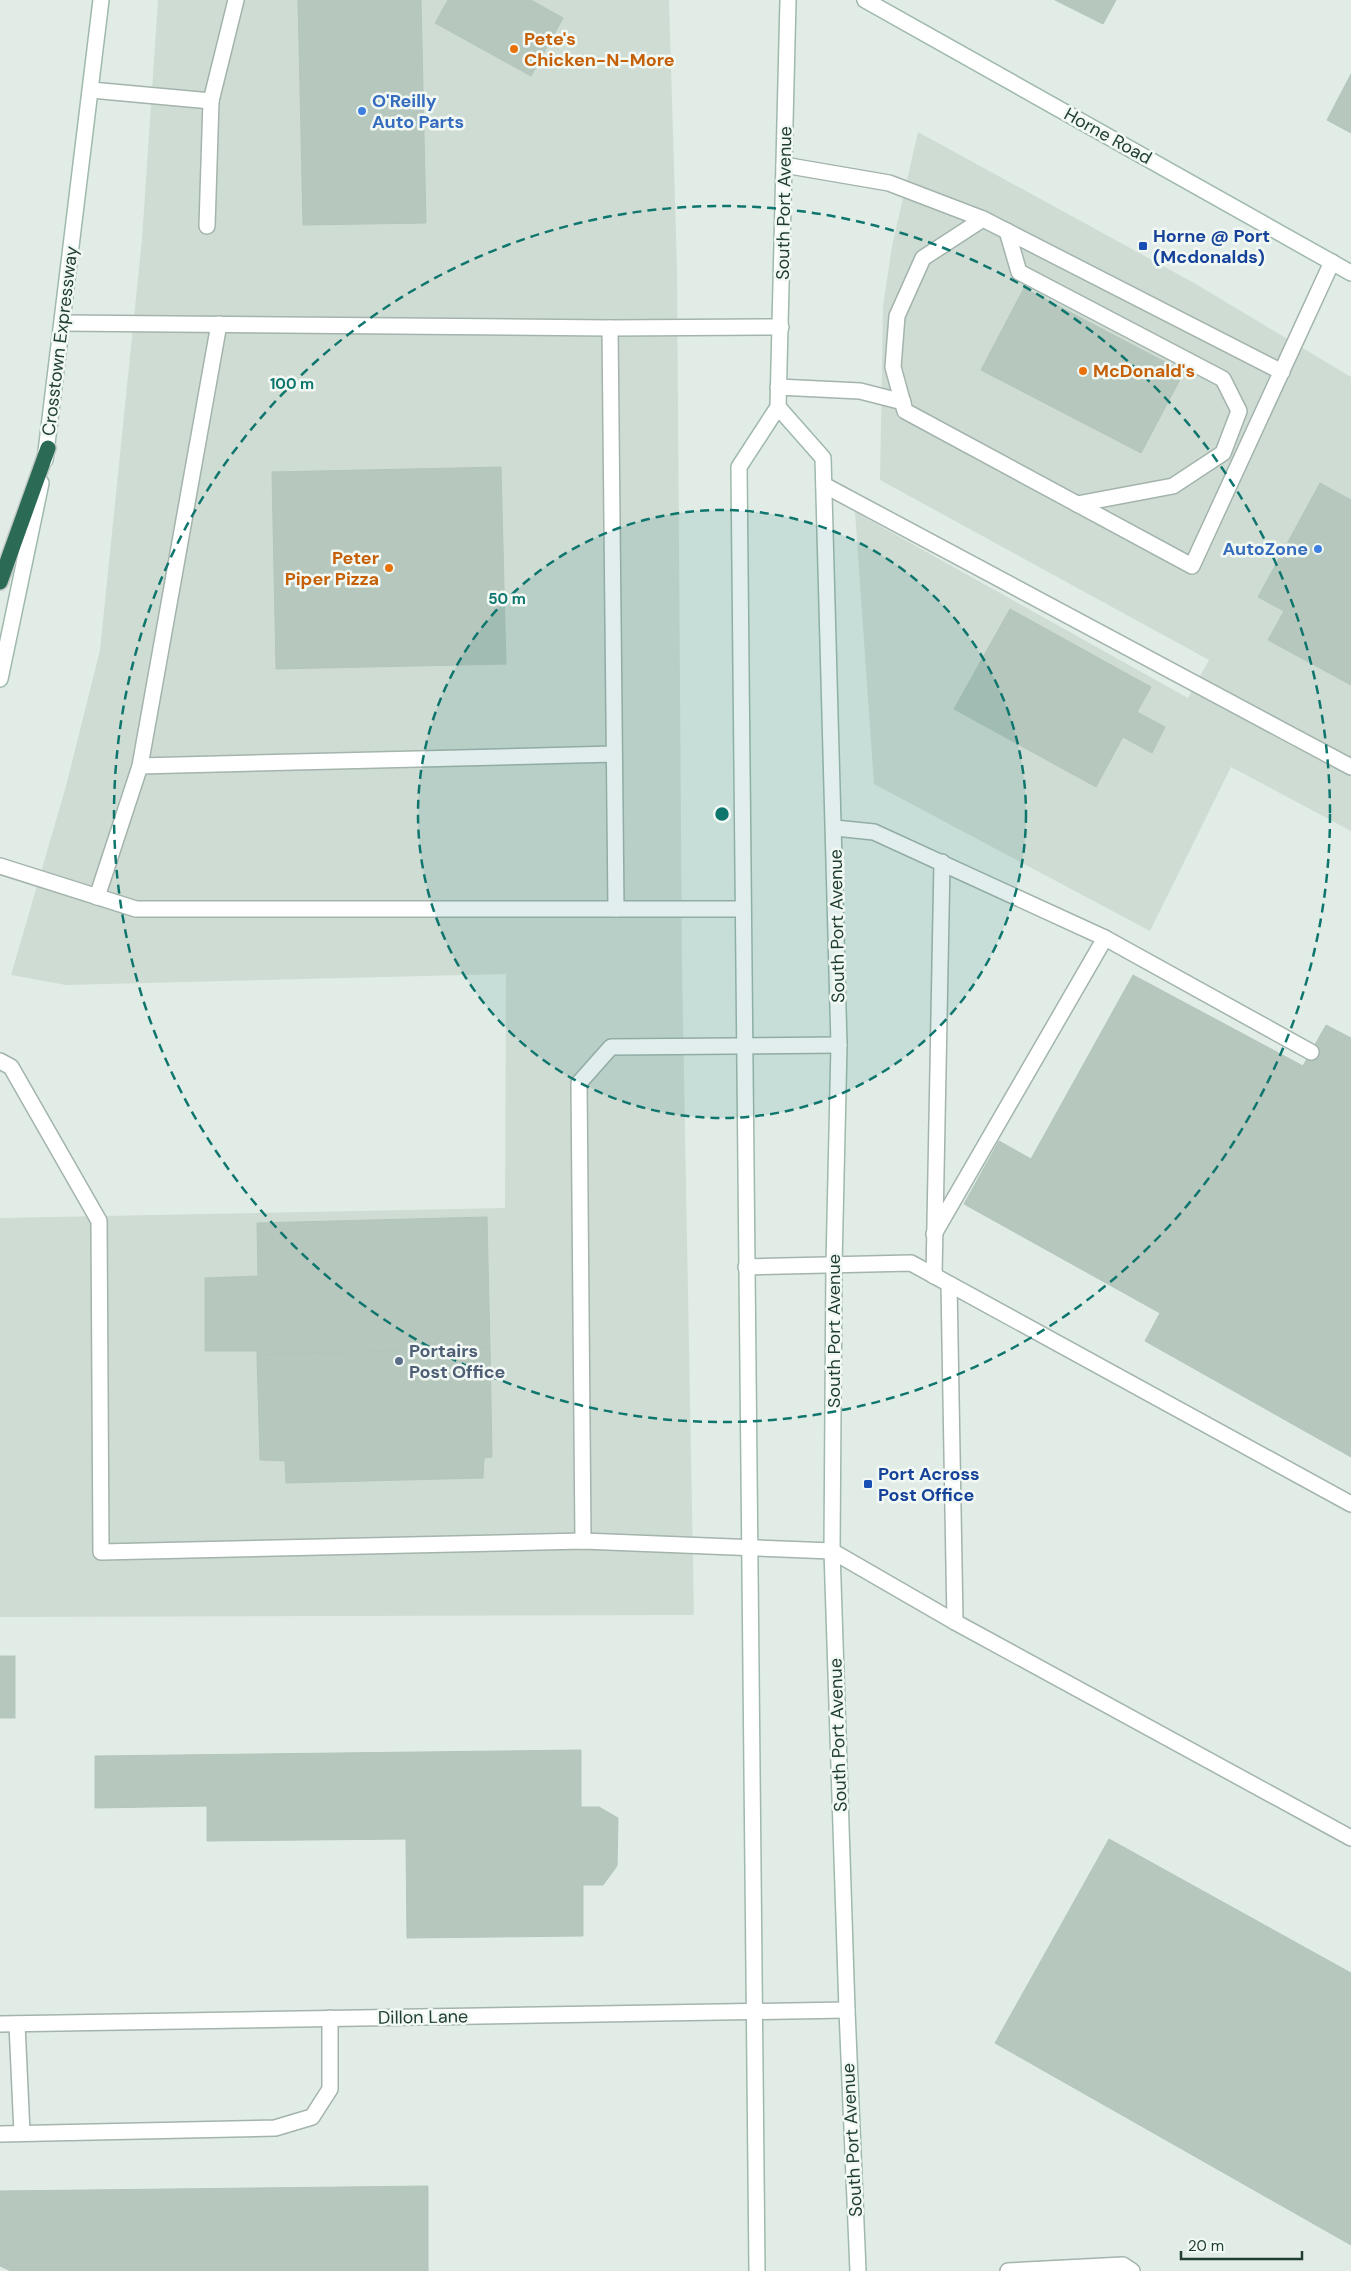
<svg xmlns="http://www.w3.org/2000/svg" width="1351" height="2271" viewBox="0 0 1351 2271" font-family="'DM Sans',sans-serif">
  <rect width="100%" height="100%" fill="#e1ece6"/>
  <g fill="#cfdcd4">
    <path d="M158,0H669L677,267L682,969L694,1615L0,1617V1218L505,1208L506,974L66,985L11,975L66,786L100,650L142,239Z"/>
    <path d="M918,132L1194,283L1351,377V831L1231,767L1150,931L874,784L855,512L1188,698L1209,660L880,480L883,306L892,246Z"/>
  </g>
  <g fill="#b6c7be" stroke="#b3c6bc">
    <path d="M298,0H421L426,223L303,225Z"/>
    <path d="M448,0H531L563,18L531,76L435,23Z"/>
    <path d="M1055,0H1116L1103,24Z"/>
    <path d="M1351,74V133L1327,120Z"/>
    <path d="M1024,288L1184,372L1141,453L981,370Z"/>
    <path d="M501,467L506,664L276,669L272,472Z"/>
    <path d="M1320,483L1351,500V685L1268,640L1284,611L1258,597Z"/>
    <path d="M1010,609L1151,687L1137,712L1165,727L1152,753L1123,737L1096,787L954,709Z"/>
    <path d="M1133,975L1303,1066L1326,1025L1351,1038V1457L1145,1341L1160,1313L964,1204L999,1141L1031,1159Z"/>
    <path d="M487,1217L490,1348L257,1355V1351H205V1278L258,1276L257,1223Z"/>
    <path d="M490,1348L492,1457L484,1458L483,1478L286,1483L285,1461L260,1460L257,1355Z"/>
    <rect x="0" y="1656" width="15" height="62"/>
    <path d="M581,1750V1807H599L618,1818L617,1866L603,1885H583V1936L407,1938L406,1839L207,1841V1806L95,1808V1756Z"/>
    <path d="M1109,1839L1351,1973V2245L995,2043Z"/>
    <path d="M428,2186V2271H11L0,2266V2191Z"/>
  </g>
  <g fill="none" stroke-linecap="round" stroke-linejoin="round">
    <g stroke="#a3b4ac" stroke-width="18">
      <g id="service">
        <path d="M91,90L211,101L236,0"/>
        <path d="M784,165L889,183L983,219"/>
        <path d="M207,226L211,101"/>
        <path d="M1007,231L1019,272L1223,379L1239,411L1223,453L1173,486L1077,504"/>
        <path d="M62,323L610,328L781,327"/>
        <path d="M610,328L616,909"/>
        <path d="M1282,372L983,219L923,258L897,316L893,367L905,411L1192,566L1332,262"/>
        <path d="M778,387L860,391L903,402"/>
        <path d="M824,485L1351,767"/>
        <path d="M140,766L614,754"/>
        <path d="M835,828L874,832L1105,938L934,1234"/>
        <path d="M0,866L136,909H743"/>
        <path d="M97,897L140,766L219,324"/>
        <path d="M1105,938L1311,1052"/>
        <path d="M0,1061L11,1067L99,1221L101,1552L583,1541L832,1551L955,1622"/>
        <path d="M746,1267L911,1263L1351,1504"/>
        <path d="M934,1276L942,862"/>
        <path d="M949,1284L955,1622L1351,1838"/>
        <path d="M583,1541L579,1083L611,1047L839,1045"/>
        <path d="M17,2024L22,2133"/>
        <path d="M0,2134L275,2128L312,2117L330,2089V2018"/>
        <path d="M1008,2271L1123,2265L1132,2271"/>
      </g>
    </g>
    <g stroke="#a3b4ac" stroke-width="18">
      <path id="minor" d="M0,2024L847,2010"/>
    </g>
    <g stroke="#9fb9ac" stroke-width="18">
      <g id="secondary">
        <path d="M865,0L1351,273"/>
        <path d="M778,407L823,458L839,1045L834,1264L832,1551L847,2010L858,2271"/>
        <path d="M45,460L101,0"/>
        <path d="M0,679L41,483"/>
        <path d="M757,2271L739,467L778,407L788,0"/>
      </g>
    </g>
    <g stroke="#c1c9c6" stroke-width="18">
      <path id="motorway" d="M0,582L48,448"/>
    </g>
    <use href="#service" stroke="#fff" stroke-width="15"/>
    <use href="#minor" stroke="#fff" stroke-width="15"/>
    <use href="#secondary" stroke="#fff" stroke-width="15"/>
    <use href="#motorway" stroke="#2b6b56" stroke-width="15"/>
  </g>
  <circle cx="722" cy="814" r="304" fill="#0f766e" fill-opacity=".12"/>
  <g fill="none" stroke="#0f766e" stroke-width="2.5" stroke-dasharray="9 6">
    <circle cx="722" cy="814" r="304"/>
    <circle cx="722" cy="814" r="608"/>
  </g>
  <g fill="#e8710a" stroke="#f2f9f4" stroke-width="2">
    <circle cx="514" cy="49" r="5"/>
    <circle cx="1083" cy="371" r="5"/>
    <circle cx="389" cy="568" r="5"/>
  </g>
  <g fill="#3f7fe0" stroke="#f2f9f4" stroke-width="2">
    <circle cx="362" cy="111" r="5"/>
    <circle cx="1318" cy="549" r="5"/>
  </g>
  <g fill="#1a4fb4" stroke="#f2f9f4" stroke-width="2">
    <rect x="1138" y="241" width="10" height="10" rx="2.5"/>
    <rect x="863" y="1479" width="10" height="10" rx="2.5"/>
  </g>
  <circle fill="#5c6f8a" stroke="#f2f9f4" stroke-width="2" cx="399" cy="1361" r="5"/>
  <g text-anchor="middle" stroke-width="5" stroke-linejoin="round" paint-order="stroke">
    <g font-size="18" font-weight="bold" fill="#c56008" stroke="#f2f9f4" text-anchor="start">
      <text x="524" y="45">Pete's<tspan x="524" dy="21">Chicken-N-More</tspan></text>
      <text x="1093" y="377">McDonald's</text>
      <text x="379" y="564" text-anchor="end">Peter<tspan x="379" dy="21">Piper Pizza</tspan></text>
    </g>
    <g font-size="18" font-weight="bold" fill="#366cbe" stroke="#f2f9f4" text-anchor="start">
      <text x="372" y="107">O'Reilly<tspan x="372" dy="21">Auto Parts</tspan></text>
      <text x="1308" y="555" text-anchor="end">AutoZone</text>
    </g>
    <g font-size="18" fill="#203e32" stroke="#f2f9f4">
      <text transform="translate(1108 136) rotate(29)" y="6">Horne Road</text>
      <text transform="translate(784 203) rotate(-89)" y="6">South Port Avenue</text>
      <text transform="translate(60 341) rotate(-83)" y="6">Crosstown Expressway</text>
      <text transform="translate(837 926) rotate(-91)" y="6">South Port Avenue</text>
      <text transform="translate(834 1331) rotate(-90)" y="6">South Port Avenue</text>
      <text transform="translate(838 1735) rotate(-92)" y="6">South Port Avenue</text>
      <text transform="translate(423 2017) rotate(-1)" y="6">Dillon Lane</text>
      <text transform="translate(852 2140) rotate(-93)" y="6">South Port Avenue</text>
    </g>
    <g font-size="18" font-weight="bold" fill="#164399" stroke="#f2f9f4" text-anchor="start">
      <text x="1153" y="242">Horne @ Port<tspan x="1153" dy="21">(Mcdonalds)</tspan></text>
      <text x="878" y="1480">Port Across<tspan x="878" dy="21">Post Office</tspan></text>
    </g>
    <g font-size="18" font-weight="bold" fill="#4e5e75" stroke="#f2f9f4" text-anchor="start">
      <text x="409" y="1357">Portairs<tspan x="409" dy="21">Post Office</tspan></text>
    </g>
  </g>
  <circle cx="722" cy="814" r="8" fill="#0f766e" stroke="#f2f9f4" stroke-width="2.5"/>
  <g font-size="15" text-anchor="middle" font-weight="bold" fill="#0f766e" stroke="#f2f9f4" stroke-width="5" stroke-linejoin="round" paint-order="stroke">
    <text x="292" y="389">100 m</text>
    <text x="507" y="604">50 m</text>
  </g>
  <path d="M1181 2251v8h121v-8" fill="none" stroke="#203e32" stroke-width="2.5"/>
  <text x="1188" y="2251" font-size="15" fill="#203e32" stroke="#f2f9f4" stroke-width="4" paint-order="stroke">20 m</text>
</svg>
